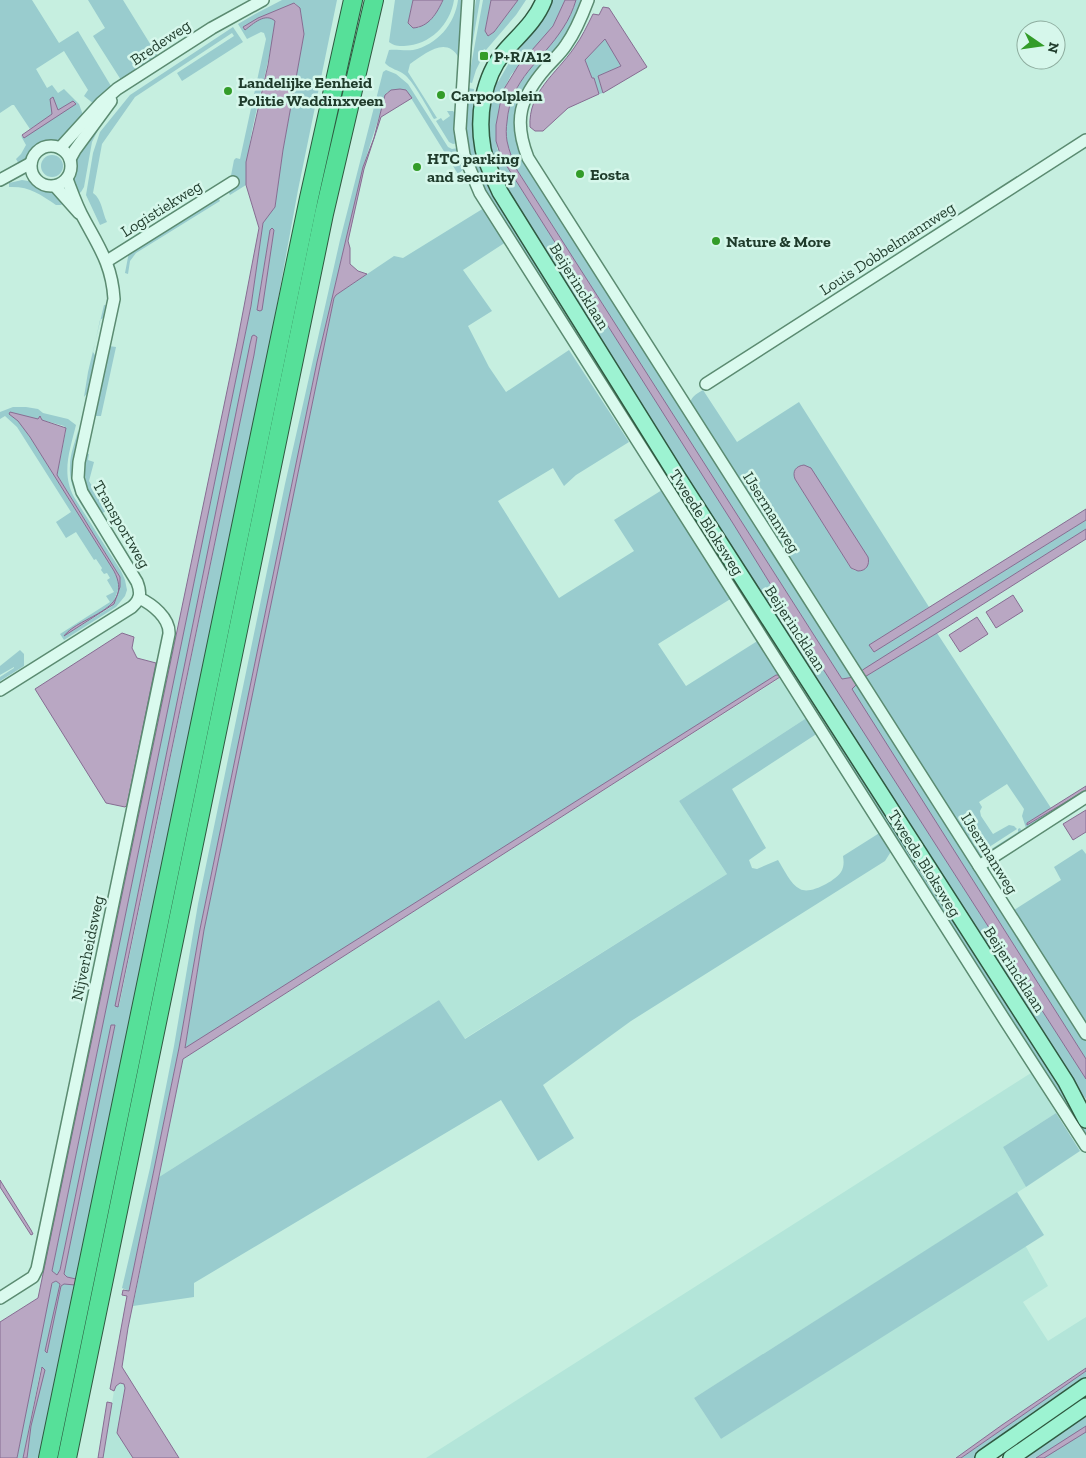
<svg xmlns="http://www.w3.org/2000/svg" width="1086" height="1458" viewBox="0 0 1086 1458" font-family="'Zilla Slab',serif">
  <rect width="100%" height="100%" fill="#c6efe0"/>
  <g fill="#b3e5d9">
    <path d="M783,676L808,717L679,801L727,874L464,1039L439,1000L159,1177L183,1059Z"/>
    <path d="M1031,1073L1056,1113L1003,1147L1026,1187L694,1398L721,1439L1025,1245L1048,1286L1023,1302L1048,1341L1086,1317V1368L1002,1425L956,1458H426Z"/>
    <path d="M120,1383L124,1384L125,1388L117,1433L133,1458H103L114,1391L116,1386Z"/>
  </g>
  <g fill="#99ccce" fill-rule="evenodd">
    <path d="M0,0H32L59,43L78,31L111,86L102,98L94,104L84,96L88,90L64,51L36,69L47,88L52,85L58,93L64,89L79,104L83,115L61,140L39,146L33,151L29,159L19,164L16,159L21,154L26,145L21,136L24,138L73,101L59,110L52,107V114L50,116L30,129L14,105H12L0,113Z"/>
    <path d="M88,0H123L157,55L121,80L93,36L105,28Z"/>
    <path d="M282,0H337L298,190L268,354L76,1279L67,1277L64,1274L115,1025H111L60,1270L57,1275L52,1271L251,306L263,223L275,206L283,150L304,34L300,8L295,3L243,27L245,29C254,24 265,12 275,20C269,76 246,130 246,185L230,195L228,191L234,160L236,158L240,159L266,39L264,33L261,32L247,39L238,24L257,13ZM270,230L274,231L261,311L257,309ZM252,336L257,337L254,355L119,1006H115Z"/>
    <path d="M395,0H413L408,23L418,28C431,21 436,13 443,0H454C450,25 430,45 404,46C398,46 394,46 389,42Z"/>
    <path d="M458,0H465L459,58C446,35 425,54 410,64L408,72L437,118L434,119C427,107 415,84 405,75C399,70 390,69 385,63L389,50C396,49 404,51 413,50C437,45 455,24 458,0Z"/>
    <path d="M476,0H480L471,52L472,25Z"/>
    <path d="M483,0H491L485,31L488,36L494,32L518,0H526L516,15L486,50L484,49L481,54L483,56L476,70L472,83L468,82Z"/>
    <path d="M551,0H565L553,26L511,75L504,89L501,99L496,125L497,148L501,157L734,525L816,658L1086,1079V1099L1072,1082L890,794L608,353L494,169L484,121L495,81L498,82L513,56L515,57L519,53L518,51L540,21Z"/>
    <path d="M576,0H582L572,24L566,34L516,108C510,140 524,165 543,190L854,677L842,679L517,170C513,161 509,151 507,141C506,135 506,128 507,122C511,79 541,61 563,28C569,19 573,10 576,0Z"/>
    <path d="M233,27L243,42L182,81L177,73L234,36L232,33L135,97L102,144L93,193C102,199 102,212 107,222L100,225L86,195L93,153L100,132L130,95Z"/>
    <path d="M605,38L621,66L598,76L603,93L599,94L594,78L592,79L585,60Z"/>
    <path d="M386,70L396,74L408,84L448,147L452,149L458,148L465,168L458,174L406,90L387,92L363,167L317,362L200,929L179,1048L129,1291L122,1288L150,1168L174,1046L198,904L285,484L340,240L383,72Z"/>
    <path d="M467,88L474,89C471,124 472,154 490,186L798,669L1086,1129V1141L479,181L469,155L464,124Z"/>
    <path d="M447,111H453L456,114L458,143L453,144L449,142L436,121L441,118L443,121L450,116Z"/>
    <path d="M98,124L100,126L92,142L84,187L81,192L76,195C67,164 82,149 98,124Z"/>
    <circle cx="52" cy="166" r="11"/>
    <path d="M22,180C38,182 54,191 65,202L61,205H56C40,194 29,186 9,187V183Z"/>
    <path d="M218,197L220,201L136,253L130,261L128,274L125,273L129,252Z"/>
    <path d="M484,208L506,242L463,270L492,311L468,326L489,367L506,392L569,350L629,442L576,475L564,486L553,468L498,501L559,598L634,551L614,520L662,490L732,598L658,644L686,686L759,640L781,672L185,1049L204,930L334,298L336,295L394,256L403,258Z"/>
    <path d="M104,305L108,306L106,316L100,320L93,352L97,358L90,390L84,397L88,372Z"/>
    <path d="M109,346L116,347L101,416H94Z"/>
    <path d="M703,390L737,442L799,402L929,607L870,645L874,652L1086,520V529L860,673L690,406C690,397 696,394 703,390ZM794,472L856,571L851,568L795,479Z"/>
    <path d="M13,407H26L38,409L43,413L68,419L76,425C70,450 61,473 74,497L121,571L125,580L127,590L125,596L116,607L64,640L60,634L110,602L106,596L114,592L107,580L110,578L107,573L104,574L101,570L102,568L96,559L94,560L76,532L66,538L56,522L71,512L17,427L5,416L0,419V412ZM10,412L38,419L41,417L42,420L64,426L66,430L57,475L120,577C120,589 119,597 111,607L64,636L113,604L119,587L118,578L114,571L30,437L18,421L9,414Z"/>
    <path d="M78,431L79,440L74,463L100,533C87,513 68,491 70,466C70,454 75,442 78,431Z"/>
    <path d="M86,453L89,454L88,460L94,462L89,481L103,504L102,505L106,511L101,514C87,492 82,480 86,453Z"/>
    <path d="M937,633L1051,808L1027,823V825L1069,800L1071,804L1027,831L1022,816L1024,809L1007,784L979,802L982,807L980,811L981,816L993,834L1009,825L1014,826L1017,829L983,851L985,853L1018,832V829L1020,828L1022,832L984,858L977,856L863,678Z"/>
    <path d="M20,650L24,654V666L0,681V677L14,668V667L0,675V666Z"/>
    <path d="M858,683L1086,1041V1059L853,691L852,687Z"/>
    <path d="M808,717L818,733L732,789L766,848L749,860L752,868L757,869L778,860C784,869 790,884 800,889C810,895 835,881 841,872C844,867 844,862 843,856L881,832L892,850L885,861L631,1021L543,1085L574,1138L538,1161L501,1100L194,1283V1297L133,1306L159,1177L439,1000L465,1039L727,874L679,801Z"/>
    <path d="M1082,849L1086,854V1030L1011,912L1061,880L1054,867Z"/>
    <path d="M1056,1113L1080,1151L1026,1187L1003,1147Z"/>
    <path d="M1017,1192L1044,1235L721,1439L694,1398Z"/>
    <path d="M54,1282H58L60,1284L45,1351L47,1353L61,1286L63,1283L75,1285L39,1458H27L31,1426L44,1368H41L23,1458H17L50,1287Z"/>
    <path d="M1086,1371V1384L979,1458H961Z"/>
    <path d="M1086,1414V1458H1014Z"/>
  </g>
  <g fill="#b9a7c3" stroke="#866d92">
    <path d="M413,0H443C437,13 429,27 413,28L408,23Z"/>
    <path d="M491,0H518L494,32L488,36L485,31Z"/>
    <path d="M565,0H576C573,10 569,19 563,28C542,61 510,79 507,122C506,128 506,135 507,141C509,151 513,161 517,170L842,679L854,677L864,669L1086,529V539L947,627L863,678L852,689L1086,1059V1079L816,658L734,525L501,157L496,141V125L501,99L504,89L518,66L553,26Z"/>
    <path d="M294,3L300,8L304,34L283,150L275,207L263,223L251,306L52,1271L57,1275L60,1270L111,1025H115L64,1274L67,1277L76,1279L75,1285L64,1284L61,1286L47,1353L45,1351L60,1284L56,1281L52,1283L17,1458H0V1322L38,1298L237,343L259,228L246,185V162L268,65L275,21C265,12 253,24 245,30L243,27L258,18Z"/>
    <path d="M603,7L609,8L647,67L603,93L598,76L621,66L605,39L585,60L592,78H594L599,94L568,108L543,131H535L530,127C528,92 556,74 574,48C582,37 587,26 593,14L599,15Z"/>
    <path d="M400,89L406,90L412,98L381,117L364,169L348,241L350,248V264L358,271L367,274L336,295L334,298L204,930L185,1048L776,675H779L780,677L183,1059L128,1328L122,1367L179,1458H133L117,1433L125,1388L124,1384L120,1383L116,1386L114,1391L110,1389L127,1296L122,1295L123,1290L129,1291L179,1048L200,929L317,362L363,167L374,138L385,95L391,90Z"/>
    <path d="M53,97L58,110L73,101L76,104L24,138L22,135L52,114L50,99Z"/>
    <path d="M272,228L274,230L262,310L260,311L257,310L270,230Z"/>
    <path d="M254,335L257,337L254,355L118,1007L115,1006L250,344L252,336Z"/>
    <path d="M10,412L38,419L40,416L42,420L66,428L57,475L120,577V587L114,604L64,636C80,615 135,611 114,571L30,437L18,421L9,414Z"/>
    <path d="M804,465L811,468L868,557C870,565 866,571 858,571L851,568L795,479C792,471 796,466 804,465Z"/>
    <path d="M1086,509V520L874,652L869,645Z"/>
    <path d="M1013,595L1023,611L996,628L986,612Z"/>
    <path d="M977,617L988,634L960,652L949,635Z"/>
    <path d="M122,633L134,637L132,648L137,658L156,663L127,805L125,807L106,803L35,689Z"/>
    <path d="M1086,786V790L1027,825V823Z"/>
    <path d="M1086,810V832L1073,840L1063,824Z"/>
    <path d="M0,1180L31,1230L33,1234L31,1235L0,1187Z"/>
    <path d="M42,1367L45,1370L31,1426L27,1458H23Z"/>
    <path d="M1086,1368V1371L961,1458H956L1002,1425Z"/>
    <path d="M107,1402L112,1403L103,1458H98Z"/>
    <path d="M1086,1426V1432L1044,1458H1036Z"/>
  </g>
  <g fill="none" stroke-linecap="round" stroke-linejoin="round">
    <g stroke="#5b8b71" stroke-width="14">
      <g id="minor">
        <path d="M468,0L460,129L464,155L480,193L1006,1022L1086,1146"/>
        <path d="M588,0C582,16 576,31 566,45C561,53 553,60 546,68C520,98 513,120 528,158L1086,1034"/>
        <circle cx="51" cy="166" r="20"/>
        <path d="M60,148L101,103L117,89L212,28L263,0"/>
        <path d="M70,159L75,150L111,101"/>
        <path d="M0,180L31,163"/>
        <path d="M55,186L79,213"/>
        <path d="M107,261L233,182"/>
        <path d="M706,384L1086,140"/>
        <path d="M0,690L132,607C141,599 141,592 137,582L82,492L78,478L79,462L114,299C112,265 99,247 84,219C77,207 72,192 67,179"/>
        <path d="M979,866L1086,797"/>
        <path d="M0,1298L33,1277L37,1269L169,634C170,618 152,604 139,598"/>
      </g>
    </g>
    <g stroke="#2f5940" stroke-width="18">
      <g id="major">
        <path d="M544,0C536,21 519,35 505,51C483,77 477,116 483,149C486,164 494,178 500,192L677,476L1066,1082L1086,1120"/>
        <path d="M983,1458L1086,1386"/>
        <path d="M1011,1458L1086,1406"/>
      </g>
    </g>
    <g stroke="#2f5940" stroke-width="20">
      <g id="highway">
        <path d="M48,1458L309,198L353,0"/>
        <path d="M67,1458L324,214L374,0"/>
      </g>
    </g>
    <use href="#minor" stroke="#dafaee" stroke-width="11"/>
    <use href="#major" stroke="#9df3d2" stroke-width="15"/>
    <use href="#highway" stroke="#56e099" stroke-width="18"/>
  </g>
  <g fill="#339c29" stroke="#d6f7eb" stroke-width="2">
    <rect x="479" y="51" width="10" height="10" rx="2.5"/>
    <circle cx="228" cy="91" r="5"/>
    <circle cx="441" cy="95" r="5"/>
    <circle cx="417" cy="167" r="5"/>
    <circle cx="580" cy="174" r="5"/>
    <circle cx="716" cy="241" r="5"/>
  </g>
  <g text-anchor="middle" stroke-width="5" stroke-linejoin="round" paint-order="stroke">
    <g font-size="16" fill="#1f3b2b" stroke="#d6f7eb">
      <text transform="translate(160 42) rotate(-34)" y="6">Bredeweg</text>
      <text transform="translate(161 208) rotate(-32)" y="6">Logistiekweg</text>
      <text transform="translate(887 248) rotate(-33)" y="6">Louis Dobbelmannweg</text>
      <text transform="translate(580 286) rotate(58)" y="6">Beijerincklaan</text>
      <text transform="translate(772 512) rotate(58)" y="6">IJsermanweg</text>
      <text transform="translate(707 522) rotate(57)" y="6">Tweede Bloksweg</text>
      <text transform="translate(122 524) rotate(60)" y="6">Transportweg</text>
      <text transform="translate(796 628) rotate(57)" y="6">Beijerincklaan</text>
      <text transform="translate(990 853) rotate(58)" y="6">IJsermanweg</text>
      <text transform="translate(925 863) rotate(58)" y="6">Tweede Bloksweg</text>
      <text transform="translate(87 948) rotate(-78)" y="6">Nijverheidsweg</text>
      <text transform="translate(1015 969) rotate(57)" y="6">Beijerincklaan</text>
    </g>
    <g font-size="16" font-weight="bold" fill="#1f3b2b" stroke="#d6f7eb" text-anchor="start">
      <text x="494" y="62">P+R/A12</text>
      <text x="238" y="88">Landelijke Eenheid<tspan x="238" dy="18">Politie Waddinxveen</tspan></text>
      <text x="451" y="101">Carpoolplein</text>
      <text x="427" y="164">HTC parking<tspan x="427" dy="18">and security</tspan></text>
      <text x="590" y="180">Eosta</text>
      <text x="726" y="247">Nature &amp; More</text>
    </g>
  </g>
  <g transform="translate(1041 45) rotate(103)"><circle r="24" fill="#d6f7eb" stroke="#8dac9e"/>
  <path d="M0-4L9 19L0 12L-9 19Z" fill="#339c29"/>
  <text y="-8" font-size="14" font-weight="bold" text-anchor="middle" fill="#1f3b2b">N</text>
  </g>
</svg>
